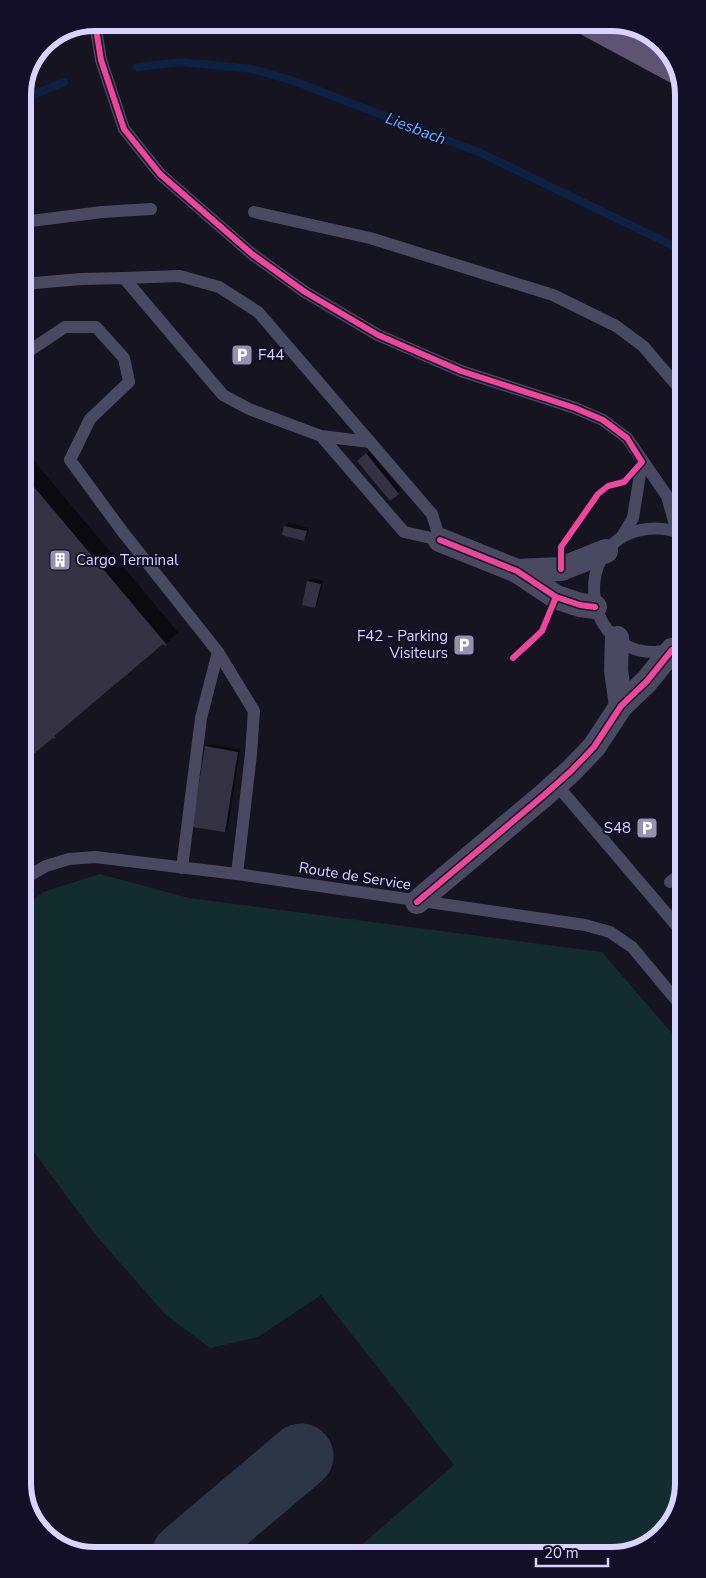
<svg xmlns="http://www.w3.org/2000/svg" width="706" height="1578" viewBox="0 0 706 1578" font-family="'Nunito Sans',sans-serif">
  <rect width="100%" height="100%" fill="#161421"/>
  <path fill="#132c2d" d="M100,874L189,898L602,952L682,1045L683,1483L669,1527L634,1552L351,1554L454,1465L321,1295L258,1337L210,1348L165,1314L94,1233L25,1140V907L43,892Z"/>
  <g fill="#0007">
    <path d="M24,449L178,632L165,645L163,643L24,760Z"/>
    <path d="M369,451L401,490L391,499L358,461Z"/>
    <path d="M288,523L309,528L307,537L304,539L283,534L285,526Z"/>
    <path d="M311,578L323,581L318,604L315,607L303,604L308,581Z"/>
    <path d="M209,744L240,749L228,828L225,831L206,747Z"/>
  </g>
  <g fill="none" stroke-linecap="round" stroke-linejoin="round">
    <g stroke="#0d2144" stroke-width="8">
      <path d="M137,67L182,62L252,69L291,80L481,153L680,249"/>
      <path d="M23,99L64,82"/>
    </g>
    <path stroke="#2c3646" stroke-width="65" d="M184,1555L301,1456"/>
  </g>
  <g fill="#343243">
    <path d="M366,453L399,494L390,501L357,461Z"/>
    <path d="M24,475L167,645L165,646L163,644L54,736L56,738L54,739L53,738L24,762Z"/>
    <path d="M284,526L307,531L304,541L282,535Z"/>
    <path d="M307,581L321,584L315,608L302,605Z"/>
    <path d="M205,746L238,752L225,832L192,827Z"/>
  </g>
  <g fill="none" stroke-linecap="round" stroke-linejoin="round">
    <g stroke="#4a4962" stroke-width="12">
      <path d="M95,23L101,60L124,129L160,174L252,254L305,292L378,335L461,371L575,408L603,420L627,438L667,496L677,532"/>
      <path d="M254,212L370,238L553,295L616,326L643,346L680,389"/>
      <path d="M23,222L102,212L151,209"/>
      <path d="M124,278L180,276L219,287L258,312L370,442"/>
      <path d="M23,284L81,279L124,278L223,395L249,409L321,436L370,442L432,514L440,540L404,532L321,436"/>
      <path d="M23,355L65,327H96L124,358L129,382L90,419L70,460L122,531L218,652L254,711L251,754L237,874"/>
      <path d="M621,538L633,518L642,462"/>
      <path d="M672,649C666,650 659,652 653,652C579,650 572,538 647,529C658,528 671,529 681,534"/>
      <path d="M556,784L682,932"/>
      <path d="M182,868L201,718L218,652"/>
      <path d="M25,878L46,866L69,859L95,857L237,874L585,925L610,932L632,947L682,1007"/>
      <path d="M670,882L682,873"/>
    </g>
    <g stroke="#4a4962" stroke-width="24">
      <path d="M440,540L517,571L556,597L580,605L595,607"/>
      <path d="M517,571L561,569L606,551"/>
      <path d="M617,638L616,670L621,706"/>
      <path d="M417,902L543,796L571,771L594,747L621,706L647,681L672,650"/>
    </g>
    <path stroke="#5e5373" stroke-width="28" d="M589,23L680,72"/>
    <g stroke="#130f26" stroke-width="9">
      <g id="cycleway">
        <path d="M95,23L101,60L124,129L160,174L252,254L305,292L378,335L461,371L575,408L603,420L627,438L642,462L624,482L608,486L598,494L561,547V569"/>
        <path d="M440,540L517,571L556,597L580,605L595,607"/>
        <path d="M513,658L542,631L556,597"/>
        <path d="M417,902L543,796L571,771L594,747L621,706L647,681L672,650"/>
      </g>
    </g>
    <use href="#cycleway" stroke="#ed469a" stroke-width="6"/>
  </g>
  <defs>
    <g id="parking-square" transform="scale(1.125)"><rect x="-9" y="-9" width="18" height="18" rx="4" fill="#9591b1" stroke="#130f26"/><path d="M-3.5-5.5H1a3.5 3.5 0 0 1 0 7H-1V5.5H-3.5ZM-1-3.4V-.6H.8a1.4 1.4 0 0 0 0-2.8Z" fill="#fff"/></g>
    <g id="building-square" transform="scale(1.125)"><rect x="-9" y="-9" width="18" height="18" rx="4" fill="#9591b1" stroke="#130f26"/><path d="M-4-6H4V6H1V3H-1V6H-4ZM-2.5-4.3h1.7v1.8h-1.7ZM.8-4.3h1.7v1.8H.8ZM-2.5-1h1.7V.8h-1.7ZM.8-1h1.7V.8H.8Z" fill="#fff"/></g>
  </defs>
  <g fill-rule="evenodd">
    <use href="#parking-square" x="242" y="355"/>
    <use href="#building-square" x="60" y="560"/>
    <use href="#parking-square" x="464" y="645"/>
    <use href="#parking-square" x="647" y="828"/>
  </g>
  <g text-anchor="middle" stroke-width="4" stroke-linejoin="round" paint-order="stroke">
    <g font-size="15" fill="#d9d4ff" stroke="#130f26" text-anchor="start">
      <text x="258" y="360">F44</text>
      <text x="76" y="565">Cargo Terminal</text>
      <text x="448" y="641" text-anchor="end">F42 - Parking<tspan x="448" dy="17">Visiteurs</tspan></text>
      <text x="631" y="833" text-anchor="end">S48</text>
    </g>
    <g font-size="15" fill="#d9d4ff" stroke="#130f26">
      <text transform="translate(355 876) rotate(9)" y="5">Route de Service</text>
    </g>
    <g font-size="16" font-style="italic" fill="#62b6ff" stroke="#130f26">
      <text transform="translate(416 128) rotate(21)" y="6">Liesbach</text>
    </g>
  </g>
  <path d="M0 0H706V1578H0ZM95 31H611A64 64 0 0 1 675 95V1483A64 64 0 0 1 611 1547H95A64 64 0 0 1 31 1483V95A64 64 0 0 1 95 31Z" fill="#130f26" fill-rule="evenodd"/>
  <path fill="none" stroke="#d9d4ff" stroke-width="6" d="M95 31H611A64 64 0 0 1 675 95V1483A64 64 0 0 1 611 1547H95A64 64 0 0 1 31 1483V95A64 64 0 0 1 95 31Z"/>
  <path d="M536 1558v8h72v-8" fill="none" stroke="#d9d4ff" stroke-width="2.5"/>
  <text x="544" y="1558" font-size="15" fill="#d9d4ff" stroke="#130f26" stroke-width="4" paint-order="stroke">20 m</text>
</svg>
